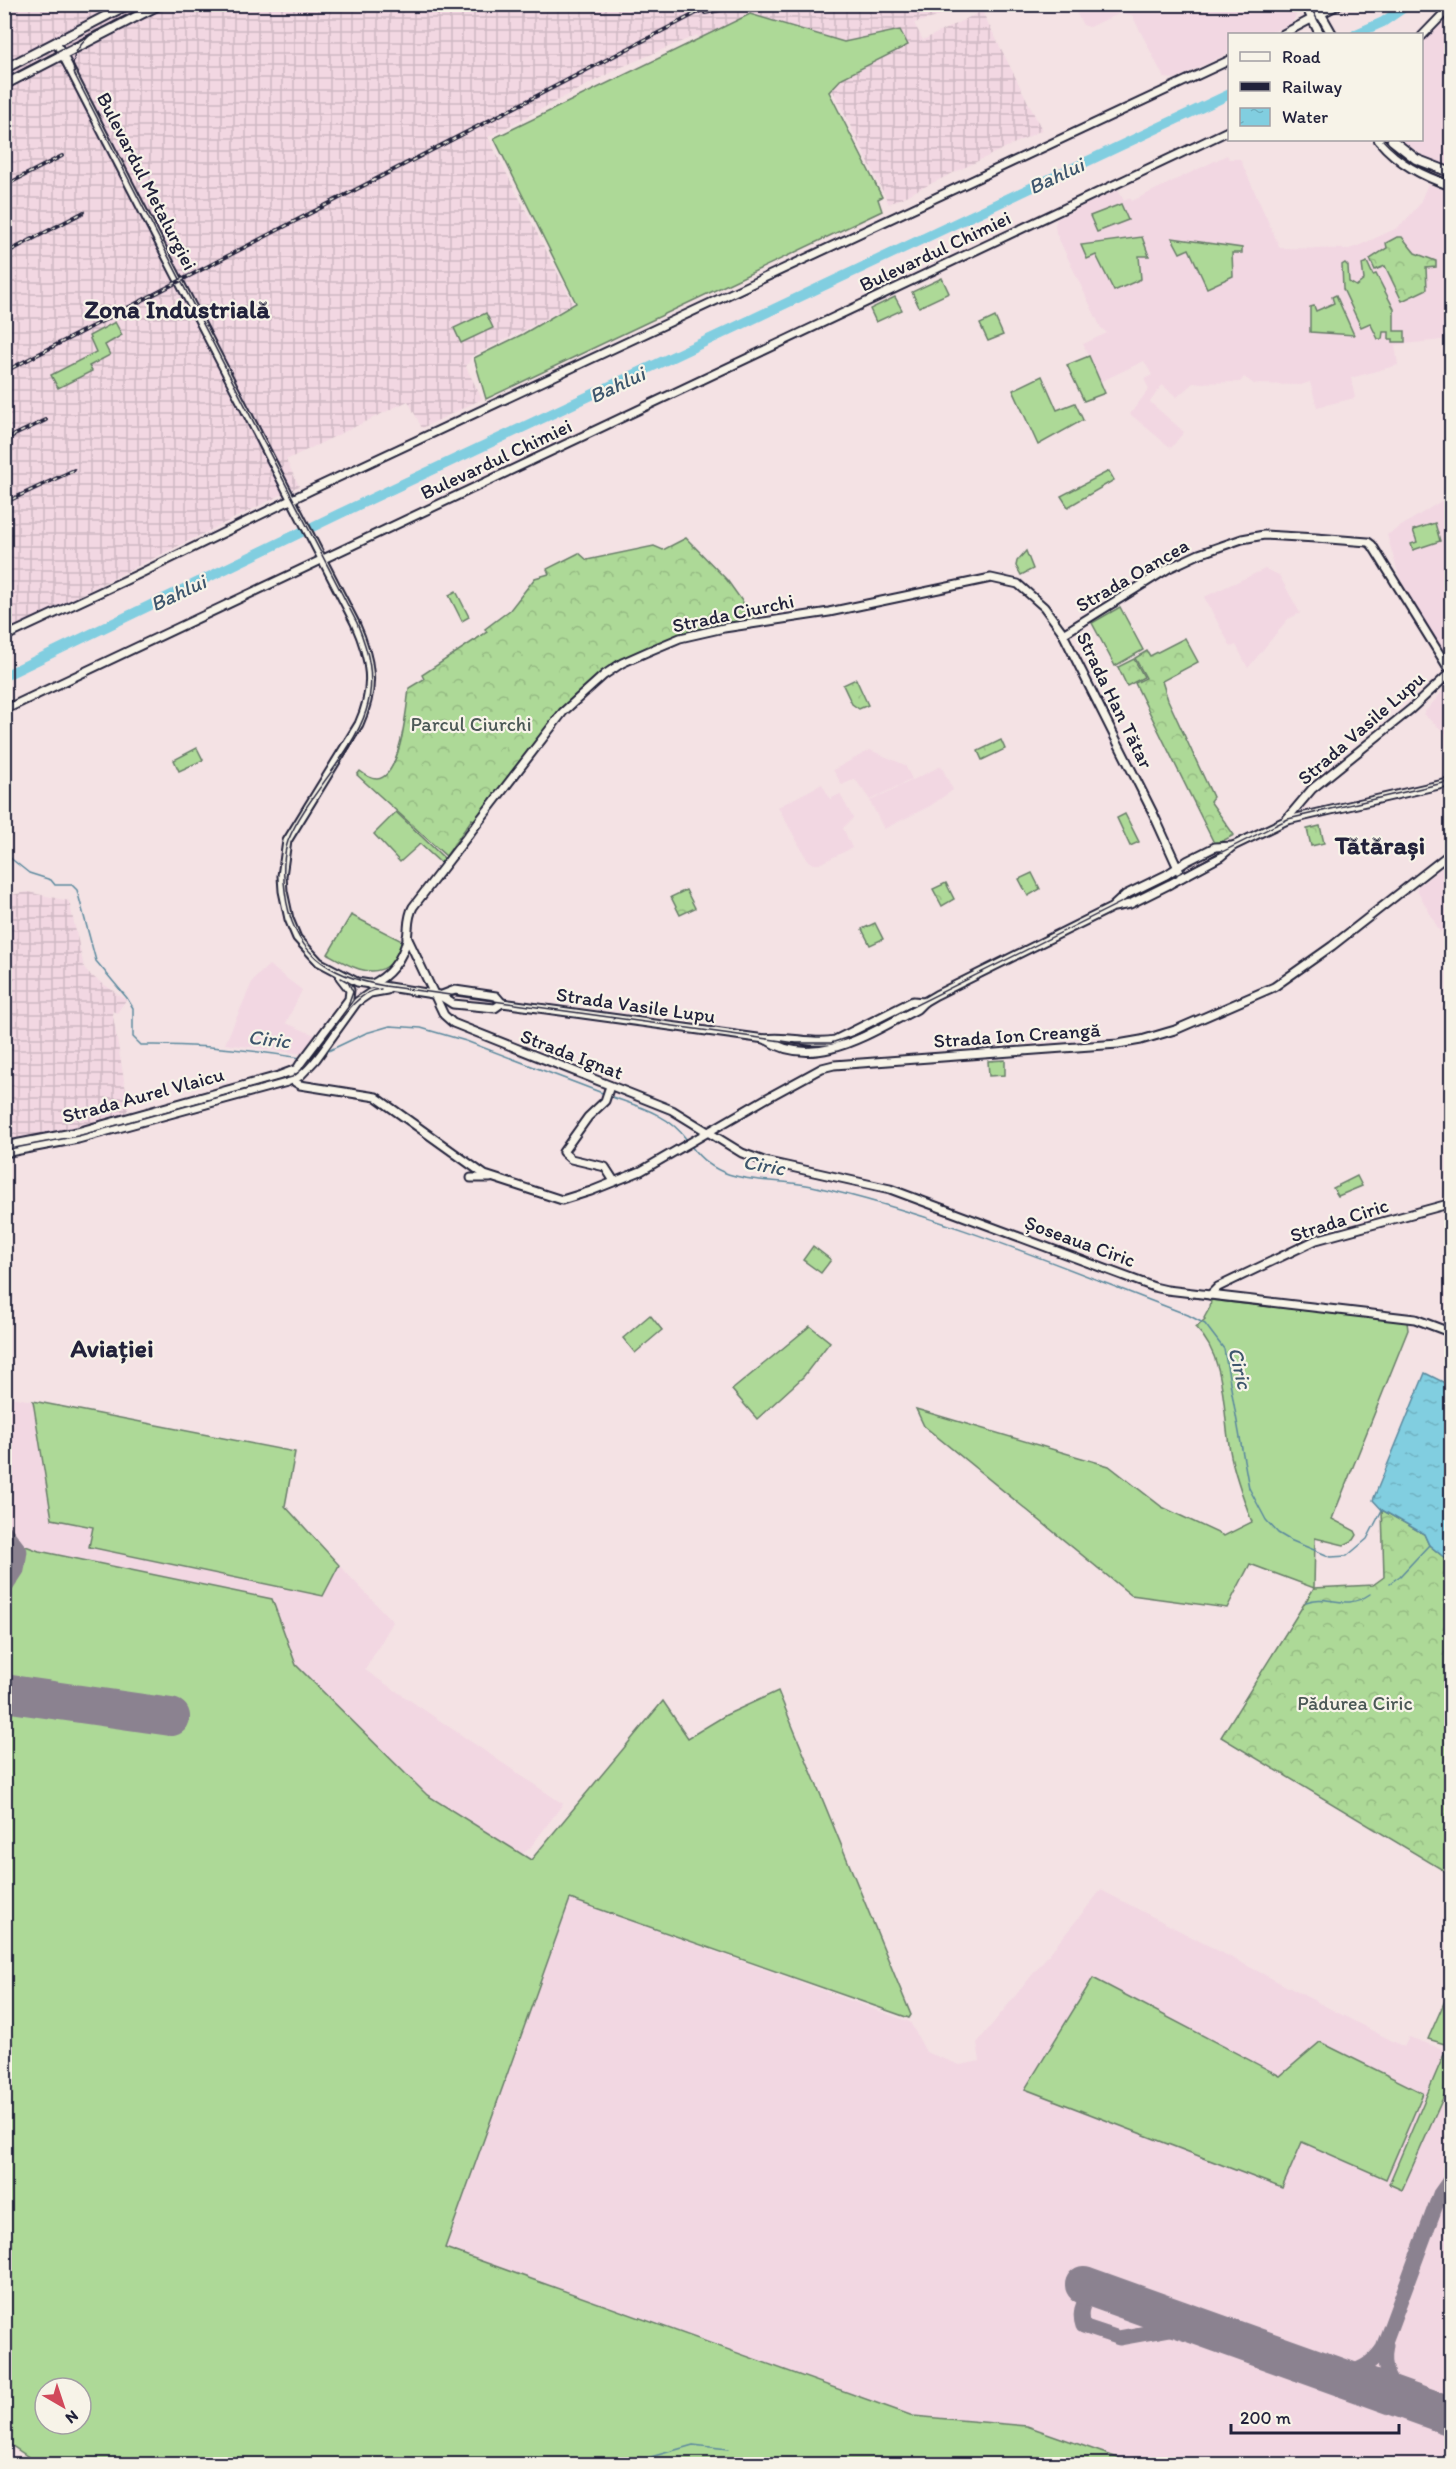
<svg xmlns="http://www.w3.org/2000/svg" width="1456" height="2469" viewBox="0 0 1456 2469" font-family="Itim,sans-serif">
  <defs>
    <pattern id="industrial-grid" width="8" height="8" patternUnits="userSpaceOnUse" patternTransform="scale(1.5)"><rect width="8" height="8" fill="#f2d7e2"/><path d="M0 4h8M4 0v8" fill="none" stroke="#cfb8c3"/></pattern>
    <pattern id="forest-crowns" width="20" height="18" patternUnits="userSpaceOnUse" patternTransform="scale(1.5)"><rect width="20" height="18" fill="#add997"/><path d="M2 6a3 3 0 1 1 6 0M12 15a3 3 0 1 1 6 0" fill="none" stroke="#95ba83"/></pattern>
    <pattern id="water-ripples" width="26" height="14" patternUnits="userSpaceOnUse" patternTransform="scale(1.5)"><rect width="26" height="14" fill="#81cee0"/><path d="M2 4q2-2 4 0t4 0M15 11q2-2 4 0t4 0" fill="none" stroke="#6fb1c1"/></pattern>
  </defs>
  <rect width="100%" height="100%" fill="#f4e2e4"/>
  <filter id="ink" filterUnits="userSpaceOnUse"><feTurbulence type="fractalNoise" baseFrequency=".0167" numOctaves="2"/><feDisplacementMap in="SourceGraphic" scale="12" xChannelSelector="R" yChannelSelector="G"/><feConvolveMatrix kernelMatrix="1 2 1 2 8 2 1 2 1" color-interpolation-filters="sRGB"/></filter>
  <g filter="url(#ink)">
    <g fill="#f2d7e2">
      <path d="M1072,5H1298L1295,18L1291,24L1268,34H1230L1229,53L1175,79L1164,78L1132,15L1121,13L1089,27L1083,25Z"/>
      <path d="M1451,5V168L1427,158L1400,140H1422V41Z"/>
      <path d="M1227,155L1229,159H1240L1280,248L1349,249L1358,246L1397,228L1405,221L1419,205L1428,184L1451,192V339L1395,345L1398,365L1351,378L1355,398L1317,407L1310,382L1301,385L1254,384L1244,377L1240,382L1193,383L1177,397L1162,385L1150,402L1184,432L1171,448L1130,414L1149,389L1144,379L1152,375L1144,361L1100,382L1083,344L1107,333L1101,328L1056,233L1055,225L1057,219L1118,189L1124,201L1130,198L1132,201Z"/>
      <path d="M1451,495V652L1449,649L1444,653L1409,597L1398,573L1387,535Z"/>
      <path d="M1265,569L1279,575L1300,613L1288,619L1248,668L1236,645L1231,647L1204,597Z"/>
      <path d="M1451,682V738L1423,714Z"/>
      <path d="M870,750L905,765L912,779L870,800L855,779L842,785L833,770Z"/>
      <path d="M941,766L953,790L930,806L884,829L870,801Z"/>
      <path d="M822,784L830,799L840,794L853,818L843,828L852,848L819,864H813L808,861L778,807Z"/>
      <path d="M1451,861V926L1440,932L1416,888Z"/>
      <path d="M269,965L302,990L286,1023L317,1036L303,1054L225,1044L253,980Z"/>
      <path d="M5,1396L33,1401L93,1527L323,1596L339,1565L393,1622L365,1670L563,1804L530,1848L518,1857L5,2070Z"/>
      <path d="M1101,1890L1404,2047L1409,2037L1451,2052V2464H1135L1027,2426L914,2416L445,2248L569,1899L910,2022L926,2052L960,2065L980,2061L977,2043Z"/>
    </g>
    <g fill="url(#industrial-grid)">
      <path d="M5,5H961L934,18L914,23L923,40L982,11L1042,130L889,204L831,87L754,126L697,35L619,68L488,137L573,303L523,331L472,356L466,367L482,399L422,428L408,401L286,460L299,486L5,632Z"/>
      <path d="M28,892L69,901L84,967L89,974L126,1000L117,1013L112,1011L129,1108L120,1120L76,1126L5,1146V896Z"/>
    </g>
    <g fill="#add997" stroke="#687e69" stroke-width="1.5" fill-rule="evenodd">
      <path d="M750,14L844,42L900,30L908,45L842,78L829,92L882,197L878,199L882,211L486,399L474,358L523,334L576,303L494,138Z"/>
      <path d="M1121,204L1128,220L1097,232L1090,216Z"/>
      <path d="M1142,237L1149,256H1139L1141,279L1114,291L1096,255L1087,259L1081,245Z"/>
      <path d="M1172,238L1242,248V253H1232L1233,276L1207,288L1189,249L1180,253Z"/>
      <path d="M1367,262L1373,275L1376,274L1394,309V331H1405V342H1393V339H1389V332H1383L1382,339H1378L1370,323L1361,327L1343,289L1342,265L1345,263L1348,266L1349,282L1356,286L1364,280L1362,264Z"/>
      <path d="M942,278L949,293L919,307L912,292Z"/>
      <path d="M1336,295L1354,335L1310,332V307L1314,306L1316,311L1334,303L1332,297Z"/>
      <path d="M895,297L902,310L876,322L870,309Z"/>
      <path d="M486,313L493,328L461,343L454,328Z"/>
      <path d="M995,317L1003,335L988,341L980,324Z"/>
      <path d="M115,322L122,335L105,345L110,355L89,366L92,371L58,388L51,375L96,352L89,336Z"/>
      <path d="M1089,356L1105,393L1084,401L1067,365Z"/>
      <path d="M1042,376L1057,410L1075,403L1083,420L1038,445L1013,390Z"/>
      <path d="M1109,471L1114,480L1068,507L1061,496Z"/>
      <path d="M1435,523L1440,541L1413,550L1411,544L1417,542L1413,530Z"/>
      <path d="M1026,551L1033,569L1021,575L1016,566L1017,561Z"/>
      <path d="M456,591L469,617L462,621L449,595Z"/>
      <path d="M1120,607L1143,650L1115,666L1092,623Z"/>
      <path d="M197,748L203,760L179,771L174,760Z"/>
      <path d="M396,812L446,860L443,865L420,844L400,862L374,834Z"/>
      <path d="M1125,814L1139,842L1130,846L1117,818Z"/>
      <path d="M351,915L402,941C399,949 396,962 388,966C369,979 344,963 328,954Z"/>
      <path d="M1211,1300L1407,1322L1408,1330L1332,1519L1355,1531L1357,1535L1354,1540L1344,1545L1315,1538L1314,1588L1250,1564L1227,1608L1131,1595L924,1426L916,1409L1109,1466L1162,1507L1224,1536L1252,1522C1244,1500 1236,1479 1231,1456C1222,1415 1228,1359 1196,1328L1205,1319L1204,1318L1210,1307Z"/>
      <path d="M650,1315L662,1330L635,1353L623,1338Z"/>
      <path d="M810,1326L830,1342L803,1377L757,1419L732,1390Z"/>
      <path d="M33,1401L295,1452L285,1506L339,1565L323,1596L89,1547L93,1527L52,1519Z"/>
      <path d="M4,1538L39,1551L272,1599L296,1665L427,1795L531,1860L663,1701L688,1738L726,1715L778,1691L911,2015L909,2018L570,1899L445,2248L913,2416L1027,2426L1135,2464H39L5,2441ZM45,2388H81V2424H45Z"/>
      <path d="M1093,1978L1280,2076L1320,2042L1423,2093L1386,2179L1302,2142L1282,2188L1025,2089Z"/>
      <path d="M1451,1987V2080L1402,2190L1389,2184L1448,2045L1428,2039Z"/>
    </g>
    <g fill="url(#forest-crowns)" stroke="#687e69" stroke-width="1.5">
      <path d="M1397,237H1402L1415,253L1436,261V267L1426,268L1427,289L1402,301L1385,266L1375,270L1370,259L1387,248L1386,243Z"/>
      <path d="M686,538L727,580L757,622L680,638L622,663L567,707L477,822L472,819L446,856L357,775L360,771C365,775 371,779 377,779C401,778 407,705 409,688L424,679L422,675L487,632L485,629L510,610L535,578L549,574L547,569L579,553L587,560L654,546L663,550Z"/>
      <path d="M1185,638L1198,662L1162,681L1168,700L1213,797L1210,801L1234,835L1215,845L1135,683L1146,678L1135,658L1147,651L1150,656Z"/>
      <path d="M1134,659L1144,677L1127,686L1118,667Z"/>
      <path d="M856,679L868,705L859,709L852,704L843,685Z"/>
      <path d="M1001,740L1005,749L982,760L978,751Z"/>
      <path d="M1320,826L1324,843L1311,846L1307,829Z"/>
      <path d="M1032,873L1040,889L1028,896L1019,879Z"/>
      <path d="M946,883L954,899L942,906L933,889Z"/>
      <path d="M686,890L695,908L680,915L671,897Z"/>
      <path d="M875,923L883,939L870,945L862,929Z"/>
      <path d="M1005,1060V1075L989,1076L988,1061Z"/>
      <path d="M1357,1176L1362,1186L1338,1196L1333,1188Z"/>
      <path d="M813,1246L831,1260L821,1273L803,1260Z"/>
      <path d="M1382,1510L1424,1534L1429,1545L1451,1563V1875L1221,1737L1314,1588L1373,1585L1384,1577Z"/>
    </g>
    <path fill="url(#water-ripples)" stroke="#5b899e" stroke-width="1.5" d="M1425,1373L1451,1386V1563L1429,1545L1424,1534L1382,1510L1373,1500Z"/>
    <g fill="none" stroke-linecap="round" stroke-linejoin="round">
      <g stroke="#5b899e" stroke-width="1.5">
        <path d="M4,853L29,873L51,880L55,885H72L77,890L96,961L127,998L133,1008V1037L141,1045C196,1044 247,1049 301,1058"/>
        <path d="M326,1052L366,1033L390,1026L421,1028L466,1041L605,1094"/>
        <path d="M609,1096C637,1106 669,1114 687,1140"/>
        <path d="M691,1146C722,1189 767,1176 812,1186C942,1215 1064,1268 1188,1315L1205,1324L1224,1349L1249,1488L1266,1520L1278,1533L1290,1540L1331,1557L1347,1556L1367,1539L1382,1510"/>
        <path d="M1390,1583L1400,1576L1429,1545"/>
        <path d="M1306,1602C1328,1593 1344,1612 1370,1594"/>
        <path d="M626,2464L693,2445L728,2449"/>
      </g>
      <g stroke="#81cee0" stroke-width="10">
        <path d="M1356,34L1383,22L1409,4"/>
        <path d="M4,676L339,514L1230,94"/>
      </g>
      <g stroke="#8b8290" stroke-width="15">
        <path d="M4,1530L20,1551L17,1570L4,1590"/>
        <path d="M1132,2303C1114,2272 1072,2293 1083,2326L1119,2338L1175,2328H1193L1261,2349"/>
        <path d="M1386,2345C1381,2368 1390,2388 1410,2401"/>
        <path d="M1329,2372C1350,2376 1369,2368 1382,2350L1440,2194L1452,2177"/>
      </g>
      <g stroke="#8b8290" stroke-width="38">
        <path d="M4,1693L171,1717"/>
        <path d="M1084,2285L1452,2417"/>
      </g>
      <g stroke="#22223b" stroke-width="11">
        <g id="secondary">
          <path d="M1283,34L1340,4"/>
          <path d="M1422,36L1452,5"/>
          <path d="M56,42L355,623C371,659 376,687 359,724L287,841L282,876L283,891L289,919L297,938L319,962L357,982L439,995L453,1004L495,1008L502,1003L765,1039C788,1035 812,1045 835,1040L913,1001L924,1002"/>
          <path d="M1063,634L1169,568L1199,554L1242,539L1264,535L1316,538L1368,542L1372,545L1447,666L1452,670"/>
          <path d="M4,637L141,573L313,489L1230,60"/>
          <path d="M4,710L1230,130"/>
          <path d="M1288,820L1452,782"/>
          <path d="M1114,907L1130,904L1170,884L1220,857L1233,846L1285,821L1312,789L1411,709L1452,671"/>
          <path d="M407,937L444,1015L453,1023L672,1110L742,1153L764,1161L890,1189L1154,1287L1167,1290L1415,1319L1452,1333"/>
          <path d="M370,985C389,977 402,960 407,939C409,927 407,918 413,907L563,712L604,675L622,663L649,651L680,638L724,628L829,612L991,578L1018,584L1044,607L1061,630L1153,813L1182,877"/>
          <path d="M442,995L455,990L496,996L502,1003"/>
          <path d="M765,1039C815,1072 871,1032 917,1009L924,1002L936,995L1111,908L1125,895L1166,875L1187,861L1215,847L1233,846"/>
          <path d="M290,1072L295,1082L300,1085L376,1097L485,1175L562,1200L591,1191L641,1171L767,1098L822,1068L834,1065L1118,1044L1141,1040L1175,1030L1274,987L1332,946L1452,852"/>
          <path d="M610,1086L605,1101L588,1117L563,1152L571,1159L605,1167L614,1181"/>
          <path d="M4,1146L77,1132L278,1076L297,1069L300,1064L349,999L350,990L340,977"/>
          <path d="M4,1153L78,1139L287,1082L300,1076L316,1059L357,1002L370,993L387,990"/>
          <path d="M471,1178H490"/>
          <path d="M1210,1295L1218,1287L1316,1240L1452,1203"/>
        </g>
      </g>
      <g stroke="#22223b" stroke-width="12">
        <g id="primary">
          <path d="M1305,4L1320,34"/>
          <path d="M1315,4L1332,34"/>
          <path d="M4,69L129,4"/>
          <path d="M4,85L161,4"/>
          <path d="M1379,140C1398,163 1423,176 1452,186"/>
          <path d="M1392,140L1416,159L1452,173"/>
        </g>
      </g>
      <use href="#secondary" stroke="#f7f3e8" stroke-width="7"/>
      <use href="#primary" stroke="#f7f3e8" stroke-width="8"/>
      <g stroke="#22223b" stroke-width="1.5">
        <path d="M1309,4L1325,34"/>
        <path d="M90,35C78,47 69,57 75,75L357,623C369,652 376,679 366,711C352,755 305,798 288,841C283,855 283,876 285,891C292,952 327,976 385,986L796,1043H831L858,1034L1288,819L1452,781"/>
        <path d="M4,79L148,4"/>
        <path d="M1383,140C1402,161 1425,173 1452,181"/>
        <path d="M341,978L348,982L353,992L348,1006"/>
        <path d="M4,1150L78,1136L292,1077C324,1058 347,990 381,989"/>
      </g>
      <g stroke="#22223b" stroke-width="4">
        <g id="rail">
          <path d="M4,8L16,4"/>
          <path d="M705,13L749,4"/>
          <path d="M4,186L62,156"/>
          <path d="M4,254L84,212"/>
          <path d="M4,372L714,4"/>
          <path d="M4,440L46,420"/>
          <path d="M4,503L74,470"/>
        </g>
      </g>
      <use href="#rail" stroke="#f7f3e8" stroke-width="1.5" stroke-dasharray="4.5" stroke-linecap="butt"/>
    </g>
  </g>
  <g text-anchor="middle" stroke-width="4.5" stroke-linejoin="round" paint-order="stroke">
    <g font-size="20" fill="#22223b" stroke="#f7f3e8">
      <text transform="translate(147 181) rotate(63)" y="7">Bulevardul Metalurgiei</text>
      <text transform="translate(935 251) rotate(-25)" y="7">Bulevardul Chimiei</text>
      <text transform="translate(496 459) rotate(-25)" y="7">Bulevardul Chimiei</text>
      <text transform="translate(1132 575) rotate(-30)" y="7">Strada Oancea</text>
      <text transform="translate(733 613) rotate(-12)" y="7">Strada Ciurchi</text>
      <text transform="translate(1115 700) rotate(64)" y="7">Strada Han Tătar</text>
      <text transform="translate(1361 728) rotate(-41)" y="7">Strada Vasile Lupu</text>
      <text transform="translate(636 1005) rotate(8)" y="7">Strada Vasile Lupu</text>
      <text transform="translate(1017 1035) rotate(-4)" y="7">Strada Ion Creangă</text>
      <text transform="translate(572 1054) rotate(21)" y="7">Strada Ignat</text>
      <text transform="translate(143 1095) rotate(-15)" y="7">Strada Aurel Vlaicu</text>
      <text transform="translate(1339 1220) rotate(-18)" y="7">Strada Ciric</text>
      <text transform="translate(1080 1241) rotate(20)" y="7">Șoseaua Ciric</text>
    </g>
    <g font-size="20" fill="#4c5957" stroke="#f7f3e8">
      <text x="471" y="731">Parcul Ciurchi</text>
      <text x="1355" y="1710">Pădurea Ciric</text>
    </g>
    <g font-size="21" font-style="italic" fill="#3e566d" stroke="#f7f3e8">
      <text transform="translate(1056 176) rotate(-25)" y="7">Bahlui</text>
      <text transform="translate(617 385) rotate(-25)" y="7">Bahlui</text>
      <text transform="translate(178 593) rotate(-25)" y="7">Bahlui</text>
      <text transform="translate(269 1039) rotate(7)" y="7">Ciric</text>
      <text transform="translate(764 1165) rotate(10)" y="7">Ciric</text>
      <text transform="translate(1240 1368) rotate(76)" y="7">Ciric</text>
    </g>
    <g font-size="26" font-weight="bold" fill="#22223b" stroke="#f7f3e8">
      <text x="177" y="318">Zona Industrială</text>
      <text x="1380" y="854">Tătărași</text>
      <text x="112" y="1357">Aviației</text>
    </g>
  </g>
  <rect width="1456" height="2469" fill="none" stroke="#f7f3e8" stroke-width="24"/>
  <rect x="12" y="12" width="1432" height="2445" fill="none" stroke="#22223b" stroke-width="2" filter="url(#ink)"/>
  <rect x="1228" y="33" width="195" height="108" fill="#f7f3e8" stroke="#a29fa3" stroke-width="1.5"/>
  <rect x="1240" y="52" width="30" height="9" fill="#f7f3e8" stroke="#a29fa3" stroke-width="1.5"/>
  <text x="1282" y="63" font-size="18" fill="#22223b">Road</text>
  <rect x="1240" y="82" width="30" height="9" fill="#22223b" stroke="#a29fa3" stroke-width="1.5"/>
  <text x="1282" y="93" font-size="18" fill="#22223b">Railway</text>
  <rect x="1240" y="108" width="30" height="18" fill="url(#water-ripples)" stroke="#a29fa3" stroke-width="1.5"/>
  <text x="1282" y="123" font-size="18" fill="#22223b">Water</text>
  <g transform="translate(63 2406) rotate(141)"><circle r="28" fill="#f7f3e8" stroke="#a29fa3" stroke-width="1.5"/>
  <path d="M0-4.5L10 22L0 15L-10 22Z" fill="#d1495b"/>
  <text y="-9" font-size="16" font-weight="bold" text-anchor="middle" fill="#22223b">N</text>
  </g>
  <path d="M1231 2424v9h168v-9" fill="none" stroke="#22223b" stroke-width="3"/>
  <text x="1240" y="2424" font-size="18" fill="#22223b" stroke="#f7f3e8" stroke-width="4.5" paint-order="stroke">200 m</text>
</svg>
